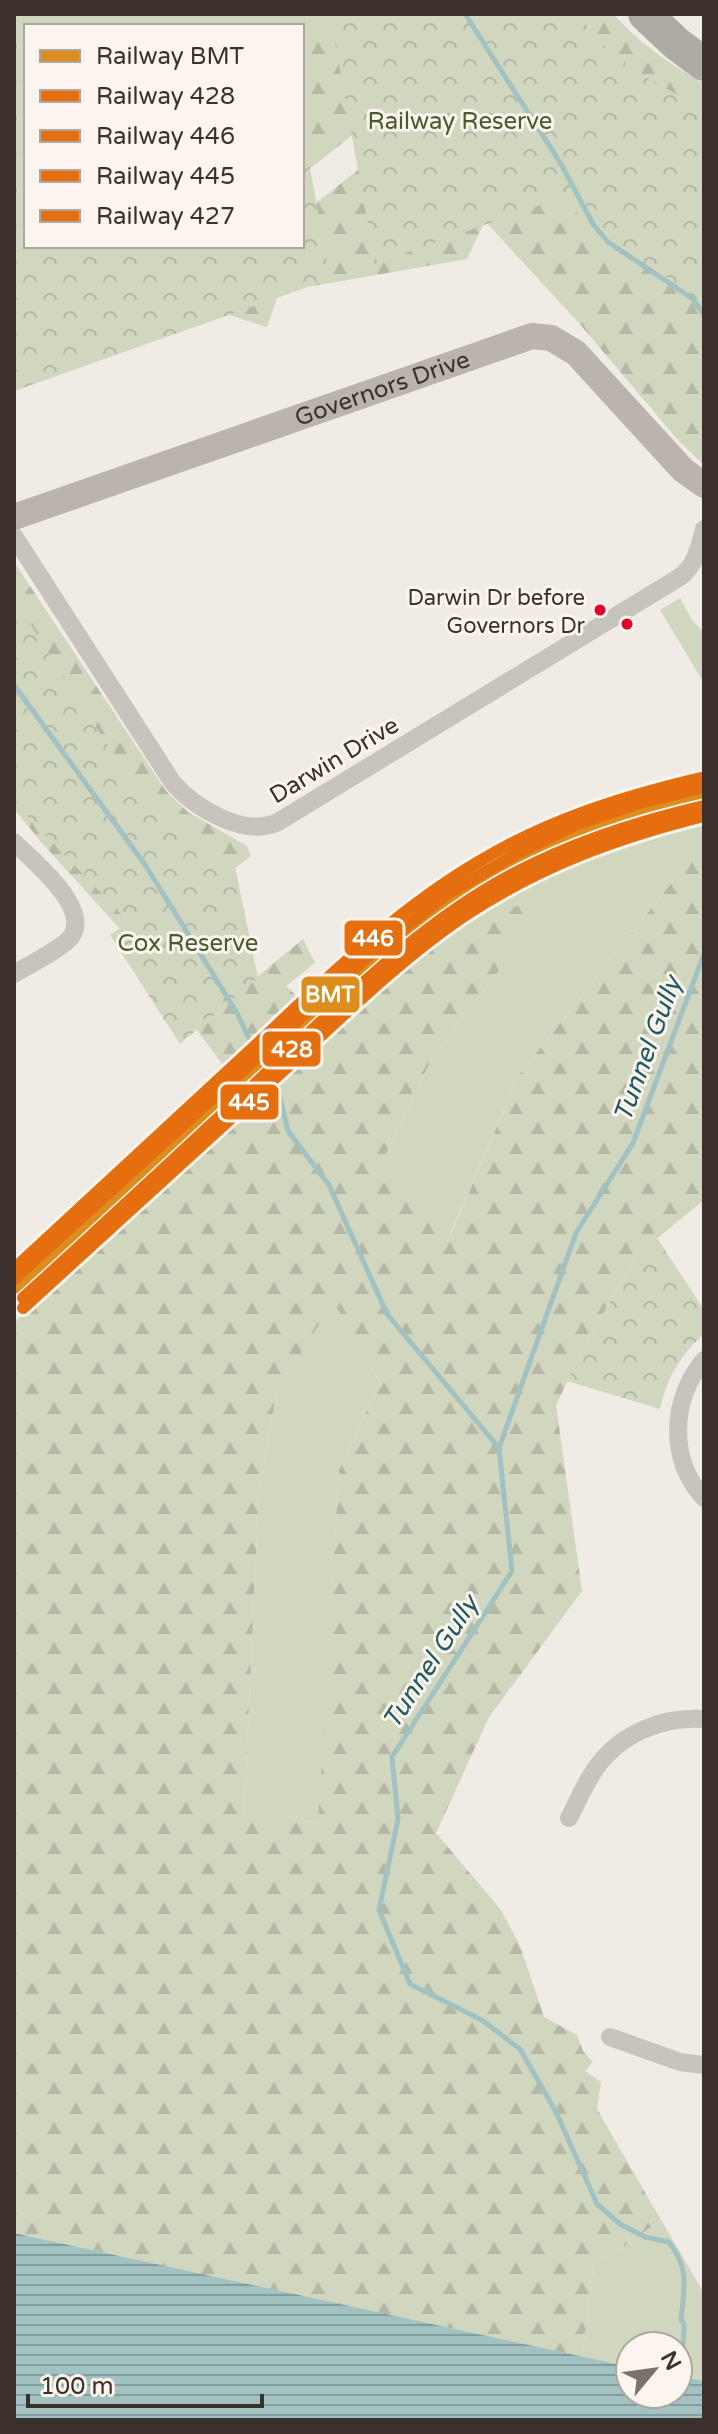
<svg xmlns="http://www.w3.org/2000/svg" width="718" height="2434" viewBox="0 0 718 2434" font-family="'Varela Round',sans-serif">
  <defs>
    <pattern id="forest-firs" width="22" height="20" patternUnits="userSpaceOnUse" patternTransform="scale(2)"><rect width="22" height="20" fill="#d1d6bf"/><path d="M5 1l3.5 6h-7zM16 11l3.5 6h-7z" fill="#b4b8a4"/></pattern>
    <pattern id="park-crowns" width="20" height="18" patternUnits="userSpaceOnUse" patternTransform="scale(2)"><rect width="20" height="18" fill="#d1d6bf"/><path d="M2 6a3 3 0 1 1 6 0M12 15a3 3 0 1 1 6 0" fill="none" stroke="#b4b8a4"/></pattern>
    <pattern id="water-rules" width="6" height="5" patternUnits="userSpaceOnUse" patternTransform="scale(2)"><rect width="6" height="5" fill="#a1c2c1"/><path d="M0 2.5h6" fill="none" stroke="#849e9d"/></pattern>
  </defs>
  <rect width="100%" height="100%" fill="#f0ebe5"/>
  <g fill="#d1d6bf">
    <path d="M680,598L692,620L704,632V683L660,610Z"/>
    <path d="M683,813L692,817L704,814V842L518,1076L449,1238L385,1156L432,1058L501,968L541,895L380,973L446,926L504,891Z"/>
    <path d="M333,1300L380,1383L339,1470L319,1823L244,1815L259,1490L276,1395Z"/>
    <path d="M661,2220L704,2293V2381L678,2376V2346H630V2367L582,2357L594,2262L625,2246Z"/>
  </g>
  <g fill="url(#forest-firs)" fill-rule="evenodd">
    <path d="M14,14H614C639,44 671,64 704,84V465L677,439L578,322L485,221L467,259L279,292L267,327L222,313L302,246V214L420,121L399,98L302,175V26H26V246L14,374Z"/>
    <path d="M14,562L166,791L188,812L247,846L251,856L235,868L257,977L303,939L315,963L286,986L307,1006L229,1073L129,939L42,843L14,809Z"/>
    <path d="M704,842V1200L638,1254L587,1341L556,1405L582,1591L489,1717L436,1833L501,1910L520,1946L544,2017L577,2035L583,2051L593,2062L585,2071L601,2082L597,2109L661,2220L625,2246L594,2262L582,2357L14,2233V1323L380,973L542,894L501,968L432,1058L385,1156L450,1237L518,1076ZM333,1301L380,1383L339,1470L318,1823L244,1814L259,1490L276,1395Z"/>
  </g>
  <g fill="url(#park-crowns)">
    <path d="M14,14H283L285,26H26V246H302V123L330,279L14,391Z"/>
    <path d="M330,14H579C605,59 660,85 704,109V327L693,303L667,277L638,267L560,198L375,264Z"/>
    <path d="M14,598L149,810L235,867L258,978L180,1044L110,935L129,922L27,816L14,800Z"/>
    <path d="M657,1238L704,1310V1334C681,1354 666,1379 660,1409L567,1381L587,1341L638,1254Z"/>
  </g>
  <path fill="url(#water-rules)" d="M14,2233L630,2367V2394H678V2376L704,2381V2420H14Z"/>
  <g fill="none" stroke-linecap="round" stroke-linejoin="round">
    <g stroke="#a1c2c1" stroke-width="5">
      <path d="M465,14L561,164L593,224L608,242L693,299L704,315"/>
      <path d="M14,685L146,866L237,1013L249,1038"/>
      <path d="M279,1093L288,1131L329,1185L387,1314L499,1448"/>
      <path d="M678,2394L684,2333V2324L681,2320C684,2288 690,2269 669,2242L645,2237L620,2224L597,2204L556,2112L520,2049L482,2020L410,1984L379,1910L398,1819L392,1757L512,1571L499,1448L576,1233L633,1143L704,954"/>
    </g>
    <g stroke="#c9c3be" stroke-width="18">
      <path d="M14,536L173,783C195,808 244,838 278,822L680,577C696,565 699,547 704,529"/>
      <path d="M14,842C32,860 92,908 71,937C64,947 27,966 14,974"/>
      <path d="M704,1360C671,1399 668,1460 704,1498"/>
      <path d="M569,1818C578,1801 585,1783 596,1768C620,1734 662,1716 704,1719"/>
      <path d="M610,2037L680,2062L704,2065"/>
    </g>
    <path stroke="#bab3ae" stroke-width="26" id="s1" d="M14,517L532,336L551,338L576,353L683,470L704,485"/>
    <path stroke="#afaaa4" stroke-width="34" d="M645,14L677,44L704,64"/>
    <g stroke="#fbf5ee" stroke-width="18">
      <path id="rail-1" d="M14,1288C98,1212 181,1134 264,1057C334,991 404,921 488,872C556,833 628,809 704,792"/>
    </g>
    <g stroke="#fbf5ee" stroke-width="18">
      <path id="rail-2" d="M23,1298C107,1222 189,1145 272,1068C342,1002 411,933 495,884C560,846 631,823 704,806"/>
    </g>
    <g stroke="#fbf5ee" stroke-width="18">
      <path id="rail-3" d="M14,1269C95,1195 175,1120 255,1046C325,980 396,910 480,861C548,820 624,796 701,778"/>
    </g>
    <g stroke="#fbf5ee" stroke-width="18">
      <path id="rail-4" d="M23,1308C110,1229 197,1150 284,1070C342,1017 399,960 464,916C540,866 616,838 704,816"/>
    </g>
    <g stroke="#fbf5ee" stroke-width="18">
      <path id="rail-5" d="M14,1279L364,960L447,894L518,853L575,825L636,804L701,788"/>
    </g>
    <use href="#rail-1" stroke="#dc8d1e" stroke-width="12"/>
    <use href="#rail-2" stroke="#e56e0f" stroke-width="12"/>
    <use href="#rail-3" stroke="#e56e0f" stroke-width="12"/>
    <use href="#rail-4" stroke="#e56e0f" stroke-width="12"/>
    <use href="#rail-5" stroke="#e56e0f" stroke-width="12"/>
  </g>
  <g fill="#e4002b" stroke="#fbf5ee" stroke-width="3">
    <circle cx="600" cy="610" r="7"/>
    <circle cx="627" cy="624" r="7"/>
  </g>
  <g text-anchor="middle" stroke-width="6" stroke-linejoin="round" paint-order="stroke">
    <g font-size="22" fill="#3b302b" stroke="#fbf5ee" text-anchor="end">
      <text x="585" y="605">Darwin Dr before<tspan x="585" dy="28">Governors Dr</tspan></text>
    </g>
    <g font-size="24" fill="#4a5a2e" stroke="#fbf5ee">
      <text x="460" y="129">Railway Reserve</text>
      <text x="188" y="951">Cox Reserve</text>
    </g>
    <g font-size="24" fill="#3b302b" stroke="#fbf5ee">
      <text dy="8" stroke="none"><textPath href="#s1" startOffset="390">Governors Drive</textPath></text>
      <text transform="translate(334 760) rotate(-31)" y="8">Darwin Drive</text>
    </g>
    <g font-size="26" font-style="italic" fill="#1f5a5e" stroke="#fbf5ee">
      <text transform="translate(647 1049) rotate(-70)" y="9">Tunnel Gully</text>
      <text transform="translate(430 1662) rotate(-57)" y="9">Tunnel Gully</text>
    </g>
  </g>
  <g stroke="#fbf5ee" stroke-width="3">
    <rect x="343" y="919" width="61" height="38" rx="8" fill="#e56e0f"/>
    <rect x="300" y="975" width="61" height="39" rx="8" fill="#dc8d1e"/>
    <rect x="261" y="1030" width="61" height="38" rx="8" fill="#e56e0f"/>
    <rect x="219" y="1083" width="61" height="38" rx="8" fill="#e56e0f"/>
  </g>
  <g font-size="22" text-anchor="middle" font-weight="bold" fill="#fff">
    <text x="373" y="946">446</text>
    <text x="330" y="1002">BMT</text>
    <text x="292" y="1057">428</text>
    <text x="249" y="1110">445</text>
  </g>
  <rect width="718" height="2434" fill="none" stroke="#3b302b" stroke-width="32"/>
  <rect x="24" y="24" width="280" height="224" fill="#fbf5ee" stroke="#aea6a0" stroke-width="2"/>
  <rect x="40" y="50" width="40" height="12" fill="#dc8d1e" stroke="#aea6a0" stroke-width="2"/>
  <text x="96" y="64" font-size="24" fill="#3b302b">Railway BMT</text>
  <rect x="40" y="90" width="40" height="12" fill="#e56e0f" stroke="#aea6a0" stroke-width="2"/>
  <text x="96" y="104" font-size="24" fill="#3b302b">Railway 428</text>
  <rect x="40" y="130" width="40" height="12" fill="#e56e0f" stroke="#aea6a0" stroke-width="2"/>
  <text x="96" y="144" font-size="24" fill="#3b302b">Railway 446</text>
  <rect x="40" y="170" width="40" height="12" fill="#e56e0f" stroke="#aea6a0" stroke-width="2"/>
  <text x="96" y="184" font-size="24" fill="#3b302b">Railway 445</text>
  <rect x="40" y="210" width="40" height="12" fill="#e56e0f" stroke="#aea6a0" stroke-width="2"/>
  <text x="96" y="224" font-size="24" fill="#3b302b">Railway 427</text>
  <g transform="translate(654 2370) rotate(61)"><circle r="38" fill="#fbf5ee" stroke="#aea6a0" stroke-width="2"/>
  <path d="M0-6L14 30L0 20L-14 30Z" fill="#7a716c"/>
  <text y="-12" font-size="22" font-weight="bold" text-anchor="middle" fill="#3b302b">N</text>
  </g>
  <path d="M28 2394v12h234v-12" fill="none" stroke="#3b302b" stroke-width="4"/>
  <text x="40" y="2394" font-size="24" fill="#3b302b" stroke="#fbf5ee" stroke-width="6" paint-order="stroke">100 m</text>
</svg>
